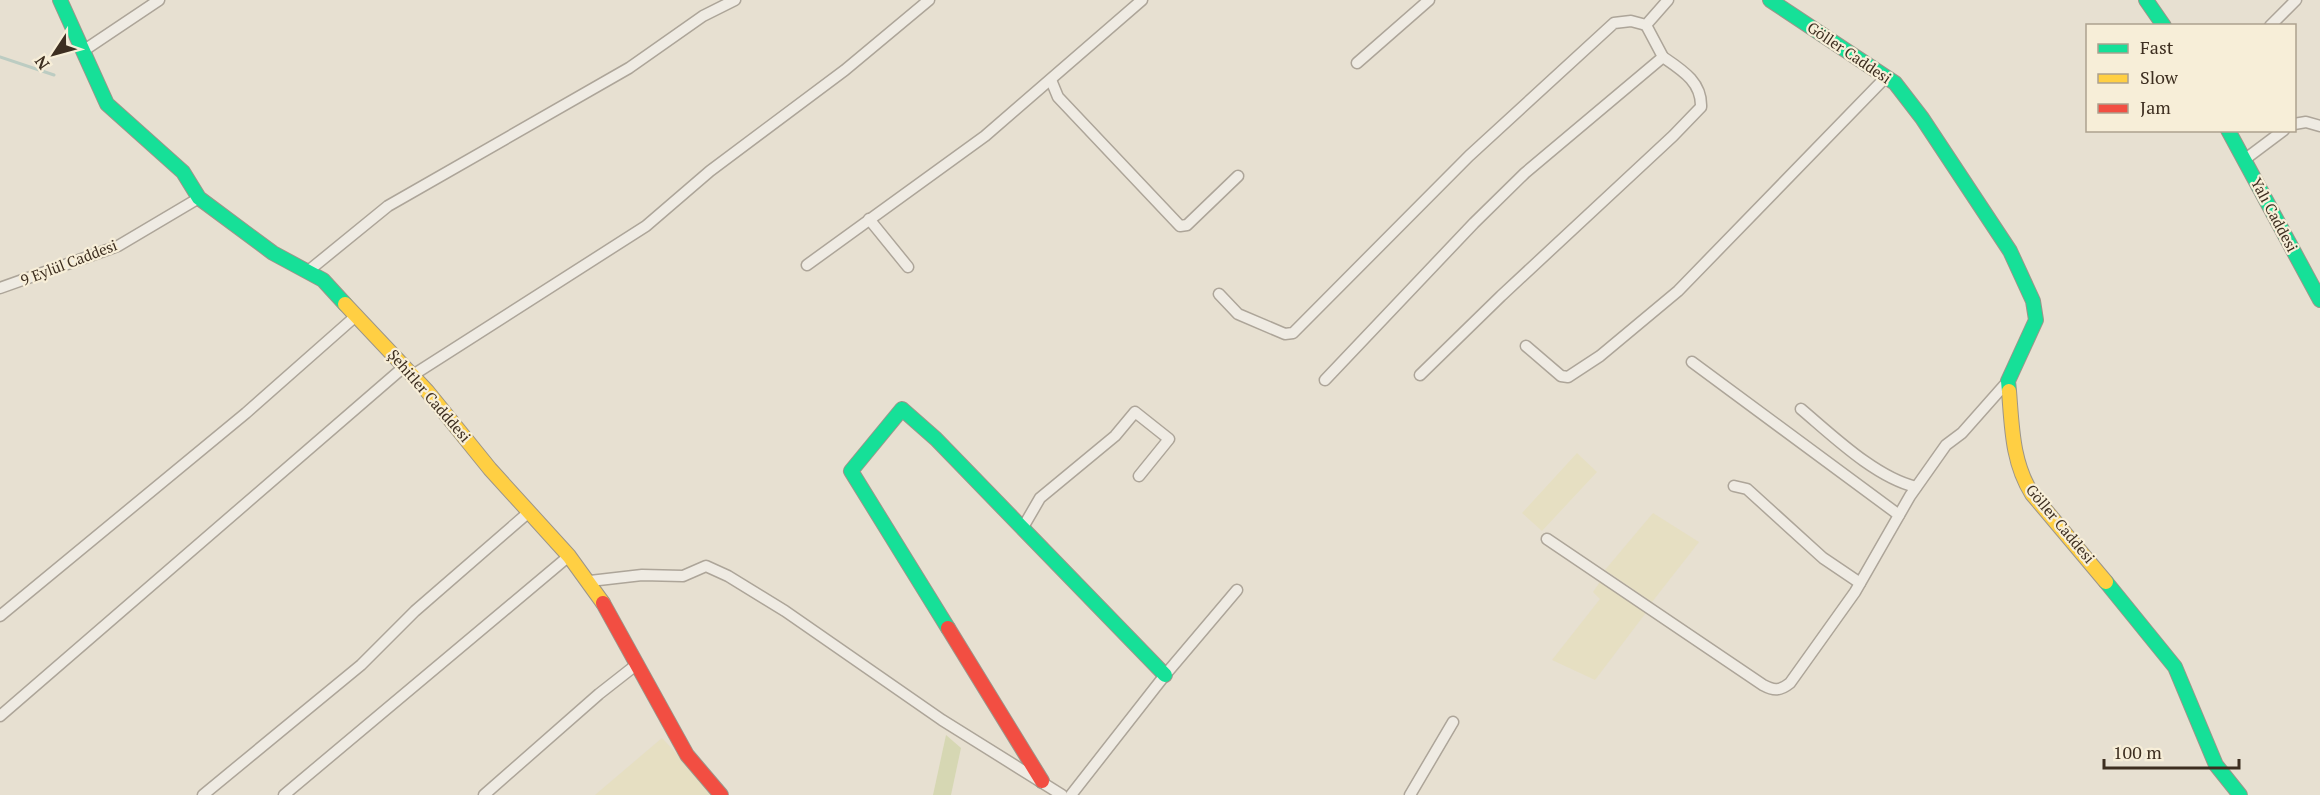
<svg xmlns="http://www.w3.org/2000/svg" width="2320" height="795" viewBox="0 0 2320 795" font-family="'PT Serif',serif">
  <rect width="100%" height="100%" fill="#e7e0d1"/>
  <g fill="#e6dfc2">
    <path d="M1577,453L1597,472L1542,531L1522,513Z"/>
    <path d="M1653,513L1699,542L1652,602L1605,570Z"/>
    <path d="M1602,579L1648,610L1595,680L1552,660L1600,599L1593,592Z"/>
    <path d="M662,738L715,795H595Z"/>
  </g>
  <path fill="#d6d7b3" d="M946,735L961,748L951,795H933Z"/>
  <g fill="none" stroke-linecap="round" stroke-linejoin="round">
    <path stroke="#bcccc2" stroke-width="3" d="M0,57L54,75"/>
    <g stroke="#ada599" stroke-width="13">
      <g id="street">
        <path d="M2270,26L2296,0"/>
        <path d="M83,51L159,0"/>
        <path d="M1357,63L1429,0"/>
        <path d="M1051,80L1058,97L1180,226L1187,225L1238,176"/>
        <path d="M2294,124L2306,122L2320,126"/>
        <path d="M2244,160L2284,130"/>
        <path d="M869,219L908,267"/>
        <path d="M807,265L985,136L1142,0"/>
        <path d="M307,272L388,206L629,68L703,16L735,0"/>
        <path d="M0,288L118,246L199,198"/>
        <path d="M1219,294L1238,314L1285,334L1293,333L1469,156L1614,23L1631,21L1646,25L1668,0"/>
        <path d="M1526,346L1561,376L1568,377L1600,356L1678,291L1886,77"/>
        <path d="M1692,362L1899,515"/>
        <path d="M413,375L646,226L710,171L845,70L929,0"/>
        <path d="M1420,375L1501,296L1673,136L1701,107C1702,82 1682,70 1663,57"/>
        <path d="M1325,380L1474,223L1525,173L1663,57L1646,25"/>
        <path d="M1801,409C1833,436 1875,477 1916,487"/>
        <path d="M1734,486L1747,489L1823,558L1860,583"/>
        <path d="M1022,529L1040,498L1115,436L1135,412L1169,439L1139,476"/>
        <path d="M1547,539L1763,685C1774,691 1780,691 1790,683L1855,592L1910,496L1946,445L1962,433L2008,381"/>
        <path d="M590,581L642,575L683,576L706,566L728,576L785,611L942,720L1062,795"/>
        <path d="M0,616L246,413L357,315"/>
        <path d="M0,716L405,366"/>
        <path d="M203,795L361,665L415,611L529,512"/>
        <path d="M284,795L569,556"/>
        <path d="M484,795L599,694L636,665"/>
        <path d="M1071,795L1165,675L1237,590"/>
        <path d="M1410,795L1453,722"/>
      </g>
    </g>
    <g stroke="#9c958a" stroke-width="16">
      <g id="fast">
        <path d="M60,0L107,104L183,172L199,198L273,253L323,280L345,304"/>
        <path d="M1770,0L1895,83L1922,118L2010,251L2033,301L2036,320L2008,381L2009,391"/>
        <path d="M2146,0L2164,26"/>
        <path d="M2228,130L2320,300"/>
        <path d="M2106,582L2175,667L2216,765L2240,795"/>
        <path d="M948,628L851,471L902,409L936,439L1165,675"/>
      </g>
    </g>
    <g stroke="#9c958a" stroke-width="16">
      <g id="slow">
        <path d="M345,304L427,391L490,469L569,556L603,603"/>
        <path d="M2009,391C2012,427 2012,462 2032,494L2106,582"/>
      </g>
    </g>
    <g stroke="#9c958a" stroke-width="16">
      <g id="jam">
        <path d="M603,603L687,755L721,795"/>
        <path d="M948,628L1042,781"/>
      </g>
    </g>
    <use href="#street" stroke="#efebe3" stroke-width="10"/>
    <use href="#fast" stroke="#16e098" stroke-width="14"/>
    <use href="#slow" stroke="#ffcf43" stroke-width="14"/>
    <use href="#jam" stroke="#f24e42" stroke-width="14"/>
  </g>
  <g text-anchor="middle" stroke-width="4.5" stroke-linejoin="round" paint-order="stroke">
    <g font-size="15" fill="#3d2e20" stroke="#f7eed8">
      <text transform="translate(1849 53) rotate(34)" y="5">Göller Caddesi</text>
      <text transform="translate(2274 215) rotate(62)" y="5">Yalı Caddesi</text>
      <text transform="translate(69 263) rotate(-21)" y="5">9 Eylül Caddesi</text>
      <text transform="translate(429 396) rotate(49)" y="5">Şehitler Cadddesi</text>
      <text transform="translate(2060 524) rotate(50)" y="5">Göller Caddesi</text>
    </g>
  </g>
  <rect x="2086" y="24" width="210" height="108" fill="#f7eed8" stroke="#ada18e" stroke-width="1.5"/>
  <rect x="2098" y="44" width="30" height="9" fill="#16e098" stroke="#ada18e" stroke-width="1.5"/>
  <text x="2140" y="54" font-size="18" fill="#3d2e20">Fast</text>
  <rect x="2098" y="74" width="30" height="9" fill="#ffcf43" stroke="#ada18e" stroke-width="1.5"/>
  <text x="2140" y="84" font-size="18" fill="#3d2e20">Slow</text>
  <rect x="2098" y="104" width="30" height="9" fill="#f24e42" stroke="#ada18e" stroke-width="1.5"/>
  <text x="2140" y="114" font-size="18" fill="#3d2e20">Jam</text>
  <g transform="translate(54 54) rotate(234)" stroke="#f7eed8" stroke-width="4.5" paint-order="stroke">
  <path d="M0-4.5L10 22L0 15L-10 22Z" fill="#3d2e20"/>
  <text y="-9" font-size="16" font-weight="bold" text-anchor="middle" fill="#3d2e20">N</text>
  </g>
  <path d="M2104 759v9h135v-9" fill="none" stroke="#3d2e20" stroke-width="3"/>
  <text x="2113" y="759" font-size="18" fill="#3d2e20" stroke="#f7eed8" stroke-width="4.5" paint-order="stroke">100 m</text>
</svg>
